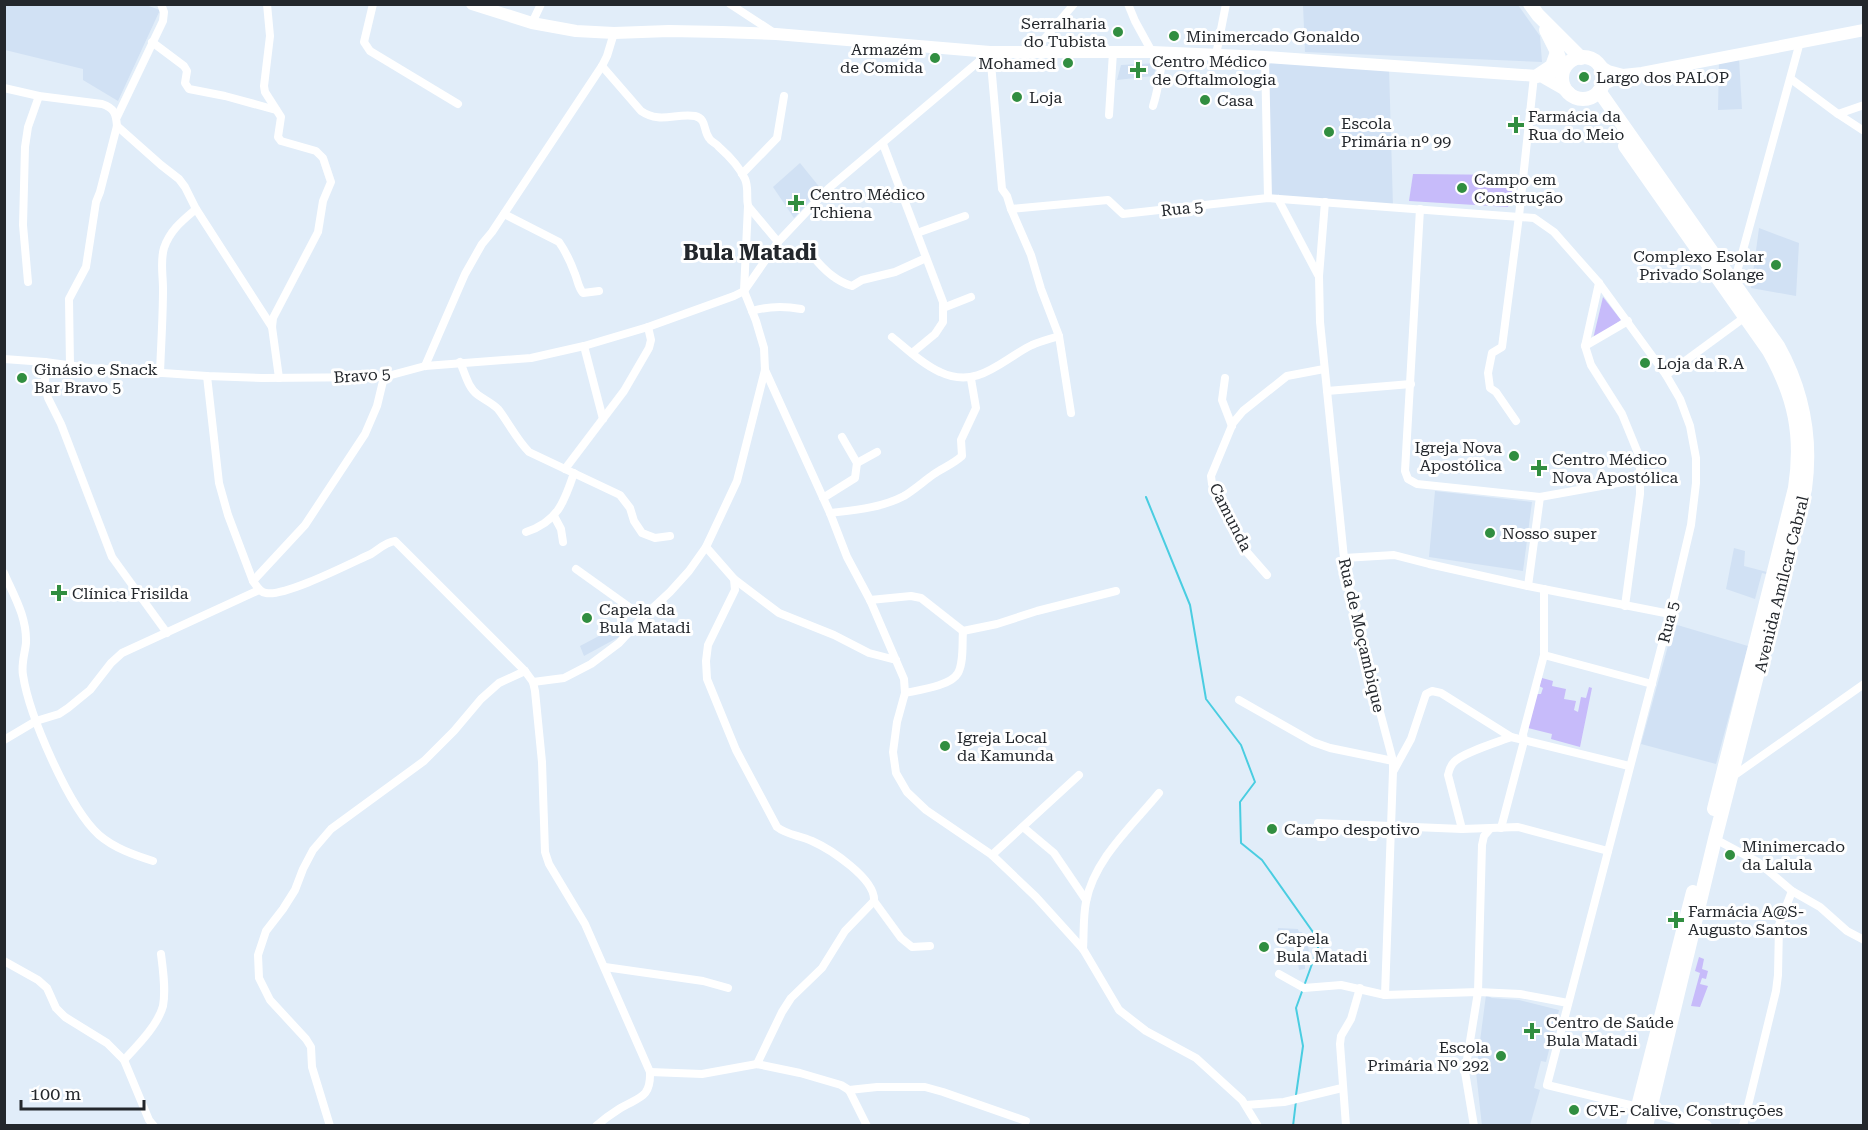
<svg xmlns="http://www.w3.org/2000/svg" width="1868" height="1130" viewBox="0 0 1868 1130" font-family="'Roboto Serif',serif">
  <rect width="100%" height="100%" fill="#e1edf9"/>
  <g fill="#d1e1f4">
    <path d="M143,4L160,10L118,101L83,80V69L5,50V5Z"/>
    <path d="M1303,5H1518L1540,36L1542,62L1305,52Z"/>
    <path d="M1265,57L1389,67L1393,207L1268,198Z"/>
    <path d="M1739,58L1742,109L1718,110L1719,59Z"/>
    <path d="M1158,63L1153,76L1117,80L1121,65Z"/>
    <path d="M800,163L821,189L794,218L773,187Z"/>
    <path d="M1759,228L1799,243L1796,296L1751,288Z"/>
    <path d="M1435,491L1532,502L1523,571L1429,557Z"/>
    <path d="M1734,548L1745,551L1744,566L1767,572L1766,574L1762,573L1755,599L1726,589Z"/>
    <path d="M1674,624L1748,646L1716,764L1641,744Z"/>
    <path d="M614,628L619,637L584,656L580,646Z"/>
    <path d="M1278,928L1298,929L1299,932H1302L1308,945L1310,958L1305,959V969L1299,970L1294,936L1291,935L1290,938H1286V940L1277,939Z"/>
    <path d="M1486,995L1492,998L1519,1000L1559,1010L1546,1062L1541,1061L1534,1088L1540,1090L1530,1125L1482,1126L1476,1072Z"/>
  </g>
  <g fill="#c7bbfa">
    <path d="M1413,174L1516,175L1508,207L1409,201Z"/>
    <path d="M1603,297L1621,320L1593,339Z"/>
    <path d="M1542,678L1553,681L1552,686L1566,689L1564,699L1576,701L1574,710L1578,712L1581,697L1586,698L1589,687L1592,688L1580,747L1551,739L1552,734L1528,728L1537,694H1541L1543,688L1539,686Z"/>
    <path d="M1699,957L1704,959L1702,969L1708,971L1706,979L1702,978L1700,984L1708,986L1700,1007L1691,1006L1700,973L1695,971Z"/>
  </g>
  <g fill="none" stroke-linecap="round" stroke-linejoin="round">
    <g stroke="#4acde1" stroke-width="2">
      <path d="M1146,497L1190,605L1206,699L1241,745L1255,782L1240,802L1241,843L1262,860L1320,942L1296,1008L1303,1046L1296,1095"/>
      <path d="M1293,1126L1296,1101"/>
    </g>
    <g stroke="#fff" stroke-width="8">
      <path d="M267,4L270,36L264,86L265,92L281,117L278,137L281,141L316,151L323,158L331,182L323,201L318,232L273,318L272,327L279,378"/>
      <path d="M373,4L364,42L370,51L458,104"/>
      <path d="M730,4L776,34"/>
      <path d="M1128,4L1135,21L1152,52"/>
      <path d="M532,23L541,4"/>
      <path d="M152,42L184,66L187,71L185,83L189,89L225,96L276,110"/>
      <path d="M1034,51L1074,4"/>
      <path d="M990,52L1002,189L1007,196L1011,209L1108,200L1123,214L1268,198L1534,218L1554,232L1599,283L1666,375L1680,399L1690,426L1696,458V483L1691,525L1670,614L1547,1085L1638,1107"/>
      <path d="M1216,55L1226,4"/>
      <path d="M1265,57L1268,198"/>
      <path d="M602,66L641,111C660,124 675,113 695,116C707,119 703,130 709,138C711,142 716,143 719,147C728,155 740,168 745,179C749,188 746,197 748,206L778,242"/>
      <path d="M1791,79L1838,114L1864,105"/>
      <path d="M4,88L39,96L102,104C114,108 116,113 117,126L100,192L96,202L86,267L69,299L70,366"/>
      <path d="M1153,106C1159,88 1160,70 1164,52"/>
      <path d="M1838,114L1864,131"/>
      <path d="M1109,115L1113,52"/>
      <path d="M117,117L163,21L164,12L161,4"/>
      <path d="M117,126L161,165L179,179L185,187L196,209L272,327"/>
      <path d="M883,144L943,302V322L935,334L912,353"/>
      <path d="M742,174L777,138L784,96"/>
      <path d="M1278,199L1318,275"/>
      <path d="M1325,202L1319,276L1320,322L1344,558L1354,614L1393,761V771L1385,995"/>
      <path d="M1011,209L1031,255L1041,289L1059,336L1071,413"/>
      <path d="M1420,209L1405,471L1408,479L1417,484L1540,497L1640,479"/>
      <path d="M504,214L559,242C566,252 571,263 575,274C578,281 578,287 583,293L599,291"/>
      <path d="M917,233L965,216"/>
      <path d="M812,255C822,268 835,281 852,286L862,280L895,272L926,258"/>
      <path d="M28,282L23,225L25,147L28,127L39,96"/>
      <path d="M1599,283L1585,346L1591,365L1622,414L1640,458V494L1625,606"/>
      <path d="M1734,283L1800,42"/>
      <path d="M943,308L971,297"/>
      <path d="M752,311C769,306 784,306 801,309"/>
      <path d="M892,337C907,349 922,364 940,372C978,390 1001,360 1032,345C1041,341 1050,339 1059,336"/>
      <path d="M584,346L603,419"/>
      <path d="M1585,346L1628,321"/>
      <path d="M4,359L45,362L89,368L207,376L262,378L384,377L425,366L531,358L584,346L648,327L734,296L744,291L778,242L829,188L990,52"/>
      <path d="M45,362V387L48,398L61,424L112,557L167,633"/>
      <path d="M460,362C465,373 468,388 478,395C485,400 492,403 498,409C509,423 516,439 529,452L620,495L630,508L634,521L642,533L655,538L670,536"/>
      <path d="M425,366L465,274L482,244L492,232L602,66L607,56L614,33"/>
      <path d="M765,370L830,513L847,557L870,600L904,679L905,693L897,722L893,752L896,773L907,792L926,810L992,855L1036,897L1083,949L1119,1010L1146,1031L1196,1058L1242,1100L1258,1126"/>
      <path d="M160,373C161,345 163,317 163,289C163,275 160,261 164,248C170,230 183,220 196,209"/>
      <path d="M1666,375L1745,317"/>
      <path d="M207,376L219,483L228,515L253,581C257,586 259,592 266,593C285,597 351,563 371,554C379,549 386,542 395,541L525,671L533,682L535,691L542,762L545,852L549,864L585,924L650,1072C651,1099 638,1097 619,1109C611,1114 603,1120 596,1126"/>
      <path d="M1225,378L1222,400L1232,426"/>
      <path d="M1327,391L1411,384"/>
      <path d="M1516,421L1496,392L1490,388L1488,373L1492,353L1502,347L1519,216L1534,76"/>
      <path d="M857,463L877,452"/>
      <path d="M565,469L624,391L649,348L651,340L648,327"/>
      <path d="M823,498L855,478L857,463L842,437"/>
      <path d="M830,513C855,510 881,508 904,496C914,490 924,481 934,474C943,468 953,464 962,456L961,440L976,408L971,379"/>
      <path d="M554,516L561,529L563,542"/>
      <path d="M526,532C557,522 564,503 574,473"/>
      <path d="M706,547L734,579L735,590L708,645L706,661L707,679L736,750L777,827C787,835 799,835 812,841C830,849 876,879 874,901L845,931L822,968L791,998L782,1012L757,1064"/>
      <path d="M1344,558L1394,555L1429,564L1528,586L1670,614"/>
      <path d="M576,569L643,617"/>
      <path d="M4,573C14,596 27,617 26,643C25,653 21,664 23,675C29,715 69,808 99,835C114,848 134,855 153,861"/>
      <path d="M1267,575L1246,551L1212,484L1211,476L1233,423L1243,411L1287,376L1324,369"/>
      <path d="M734,579L779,613L834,635L869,653L896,660"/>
      <path d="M253,581L305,525L365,434L377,406L384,377"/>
      <path d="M1528,586L1540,497"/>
      <path d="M870,600L911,596L921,598L963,631"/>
      <path d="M963,631L997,624L1037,611L1116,591"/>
      <path d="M1544,655L1652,684"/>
      <path d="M533,682L564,678L591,664L619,643L643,617L670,592L689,571L706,547L737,481L765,370L764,348L756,321L744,291L748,206"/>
      <path d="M905,693C919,690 951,686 958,673C964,662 962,643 963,631"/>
      <path d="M1239,700L1313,742L1330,748L1393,761"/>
      <path d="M4,740L36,721L59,714L68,708L90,690L111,663L122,653L259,590"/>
      <path d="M1394,770L1411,739L1426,694L1432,691L1441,693L1511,737L1629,766"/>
      <path d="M1732,777L1864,684"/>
      <path d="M1318,823L1462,829L1518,827L1608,851"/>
      <path d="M1023,827L1054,853L1086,900"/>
      <path d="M1501,828L1524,741L1523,734L1544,655V589"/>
      <path d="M1462,829L1448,775C1449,770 1450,766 1454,762C1462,753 1498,742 1511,737"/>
      <path d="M1715,839L1758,862L1792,891L1820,907L1847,931L1864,940"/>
      <path d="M992,855L1079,775"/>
      <path d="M874,901L901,938L912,947L930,946"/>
      <path d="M1083,949C1084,933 1083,917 1086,902C1094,859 1133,825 1159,793"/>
      <path d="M4,961L38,980L47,988L56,1008L65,1017L107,1043L124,1060L149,1120L154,1126"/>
      <path d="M605,967L703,981L728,988"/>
      <path d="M1279,974L1304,988L1341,985L1385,995L1478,992L1520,994L1568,1003"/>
      <path d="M124,1060C137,1046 158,1025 163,1006C166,990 163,970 161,954"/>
      <path d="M650,1072L702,1074L757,1064L800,1073L841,1085L849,1090L867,1126"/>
      <path d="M849,1090L877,1087H925L943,1092L1026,1121"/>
      <path d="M1246,1105L1284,1102L1342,1088"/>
      <path d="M330,1126L312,1067L311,1047L306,1039L270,1000L259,978L258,955L266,931L283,909L295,890L303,869L313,850L331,829L424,761L454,731L481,699L499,683L525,671"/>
      <path d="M1346,1126L1340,1044L1341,1036L1351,1019L1360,988"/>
      <path d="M1474,1126L1465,1072L1478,992L1482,845L1484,836L1490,829"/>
      <path d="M1743,1126L1776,991L1778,975L1779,925L1792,891"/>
    </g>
    <g stroke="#fff" stroke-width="12">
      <path d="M472,4L532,23L576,31L614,33L669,31L722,32L776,34L990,52H1152L1265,57L1537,76L1563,69"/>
      <path d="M1598,65L1608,71L1623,75"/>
      <path d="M1541,76L1569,92"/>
      <path d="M1602,85L1623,75L1642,73L1864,30"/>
      <path d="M1641,1108L1706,1126"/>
    </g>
    <g stroke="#fff" stroke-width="14">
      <path d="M1530,4L1538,15L1581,58"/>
      <path d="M1546,30L1557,52L1563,69"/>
      <circle cx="1583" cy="78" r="21"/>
      <path d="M1537,76L1552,66L1557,52"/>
      <path d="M1599,91L1778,346C1803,391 1812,438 1805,489L1715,839L1646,1126"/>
      <path d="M1625,146L1769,351C1795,397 1803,436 1795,488L1714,809"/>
      <path d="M1633,1126L1693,892"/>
    </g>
  </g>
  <g fill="#318e40" stroke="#fff" stroke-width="2">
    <circle cx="1118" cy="32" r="6"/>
    <circle cx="1174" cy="36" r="6"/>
    <circle cx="935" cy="58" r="6"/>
    <circle cx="1068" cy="63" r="6"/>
    <path d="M1135 61h6v6h6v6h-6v6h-6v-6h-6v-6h6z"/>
    <circle cx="1584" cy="77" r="6"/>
    <circle cx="1017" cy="97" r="6"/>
    <circle cx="1205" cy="100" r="6"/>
    <path d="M1513 116h6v6h6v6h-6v6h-6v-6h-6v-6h6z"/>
    <circle cx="1329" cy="132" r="6"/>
    <circle cx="1462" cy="188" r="6"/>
    <path d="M793 194h6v6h6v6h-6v6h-6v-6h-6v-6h6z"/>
    <circle cx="1776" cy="265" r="6"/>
    <circle cx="1645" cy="363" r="6"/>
    <circle cx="22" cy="378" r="6"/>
    <circle cx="1514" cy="456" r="6"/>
    <path d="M1536 459h6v6h6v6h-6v6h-6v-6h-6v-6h6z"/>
    <circle cx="1490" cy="533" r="6"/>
    <path d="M56 584h6v6h6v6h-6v6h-6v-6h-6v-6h6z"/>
    <circle cx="587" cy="618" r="6"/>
    <circle cx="945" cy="746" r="6"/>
    <circle cx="1272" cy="829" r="6"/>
    <circle cx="1730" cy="855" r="6"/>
    <path d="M1673 911h6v6h6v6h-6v6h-6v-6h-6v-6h6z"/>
    <circle cx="1264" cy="947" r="6"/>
    <path d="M1529 1022h6v6h6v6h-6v6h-6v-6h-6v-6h6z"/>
    <circle cx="1501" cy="1056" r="6"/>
    <circle cx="1574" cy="1110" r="6"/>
  </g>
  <g text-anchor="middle" stroke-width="6" stroke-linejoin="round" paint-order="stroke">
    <g font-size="16" fill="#23272c" stroke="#fff" text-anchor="start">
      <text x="1106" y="29" text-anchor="end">Serralharia<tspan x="1106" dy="18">do Tubista</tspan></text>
      <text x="1186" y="42">Minimercado Gonaldo</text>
      <text x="923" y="55" text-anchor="end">Armazém<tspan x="923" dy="18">de Comida</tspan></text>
      <text x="1152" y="67">Centro Médico<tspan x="1152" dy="18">de Oftalmologia</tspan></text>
      <text x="1056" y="69" text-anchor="end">Mohamed</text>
      <text x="1596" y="83">Largo dos PALOP</text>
      <text x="1029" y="103">Loja</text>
      <text x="1217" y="106">Casa</text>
      <text x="1528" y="122">Farmácia da<tspan x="1528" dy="18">Rua do Meio</tspan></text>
      <text x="1341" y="129">Escola<tspan x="1341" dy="18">Primária nº 99</tspan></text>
      <text x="1474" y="185">Campo em<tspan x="1474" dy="18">Construção</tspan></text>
      <text x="810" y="200">Centro Médico<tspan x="810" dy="18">Tchiena</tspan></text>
      <text x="1764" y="262" text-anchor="end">Complexo Esolar<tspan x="1764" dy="18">Privado Solange</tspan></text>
      <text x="1657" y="369">Loja da R.A</text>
      <text x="34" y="375">Ginásio e Snack<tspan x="34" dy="18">Bar Bravo 5</tspan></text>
      <text x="1502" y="453" text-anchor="end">Igreja Nova<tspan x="1502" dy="18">Apostólica</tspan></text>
      <text x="1552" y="465">Centro Médico<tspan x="1552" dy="18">Nova Apostólica</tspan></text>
      <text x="1502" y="539">Nosso super</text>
      <text x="72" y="599">Clínica Frisilda</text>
      <text x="599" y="615">Capela da<tspan x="599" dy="18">Bula Matadi</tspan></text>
      <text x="957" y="743">Igreja Local<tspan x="957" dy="18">da Kamunda</tspan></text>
      <text x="1284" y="835">Campo despotivo</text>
      <text x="1742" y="852">Minimercado<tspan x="1742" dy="18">da Lalula</tspan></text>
      <text x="1688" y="917">Farmácia A@S-<tspan x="1688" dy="18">Augusto Santos</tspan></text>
      <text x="1276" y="944">Capela<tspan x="1276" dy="18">Bula Matadi</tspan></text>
      <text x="1546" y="1028">Centro de Saúde<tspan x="1546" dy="18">Bula Matadi</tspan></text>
      <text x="1489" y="1053" text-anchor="end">Escola<tspan x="1489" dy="18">Primária Nº 292</tspan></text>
      <text x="1586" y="1116">CVE- Calive, Construções</text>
    </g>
    <g font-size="16" fill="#23272c" stroke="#fff">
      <text transform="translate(1182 208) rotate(-6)" y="6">Rua 5</text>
      <text transform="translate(362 375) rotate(-4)" y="6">Bravo 5</text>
      <text transform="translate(1231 517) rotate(63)" y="6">Camunda</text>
      <text transform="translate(1781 584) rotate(-76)" y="6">Avenida Amílcar Cabral</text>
      <text transform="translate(1668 622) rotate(-76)" y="6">Rua 5</text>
      <text transform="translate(1362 635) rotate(77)" y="6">Rua de Moçambique</text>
    </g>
    <g font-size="22" font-weight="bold" fill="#23272c" stroke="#fff">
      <text x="750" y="260">Bula Matadi</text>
    </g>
  </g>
  <rect width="1868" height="1130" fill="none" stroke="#23272c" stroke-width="12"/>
  <path d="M21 1100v9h123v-9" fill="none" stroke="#23272c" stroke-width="3"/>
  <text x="30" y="1100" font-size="18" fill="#23272c" stroke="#ffffff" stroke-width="4.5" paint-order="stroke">100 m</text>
</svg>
